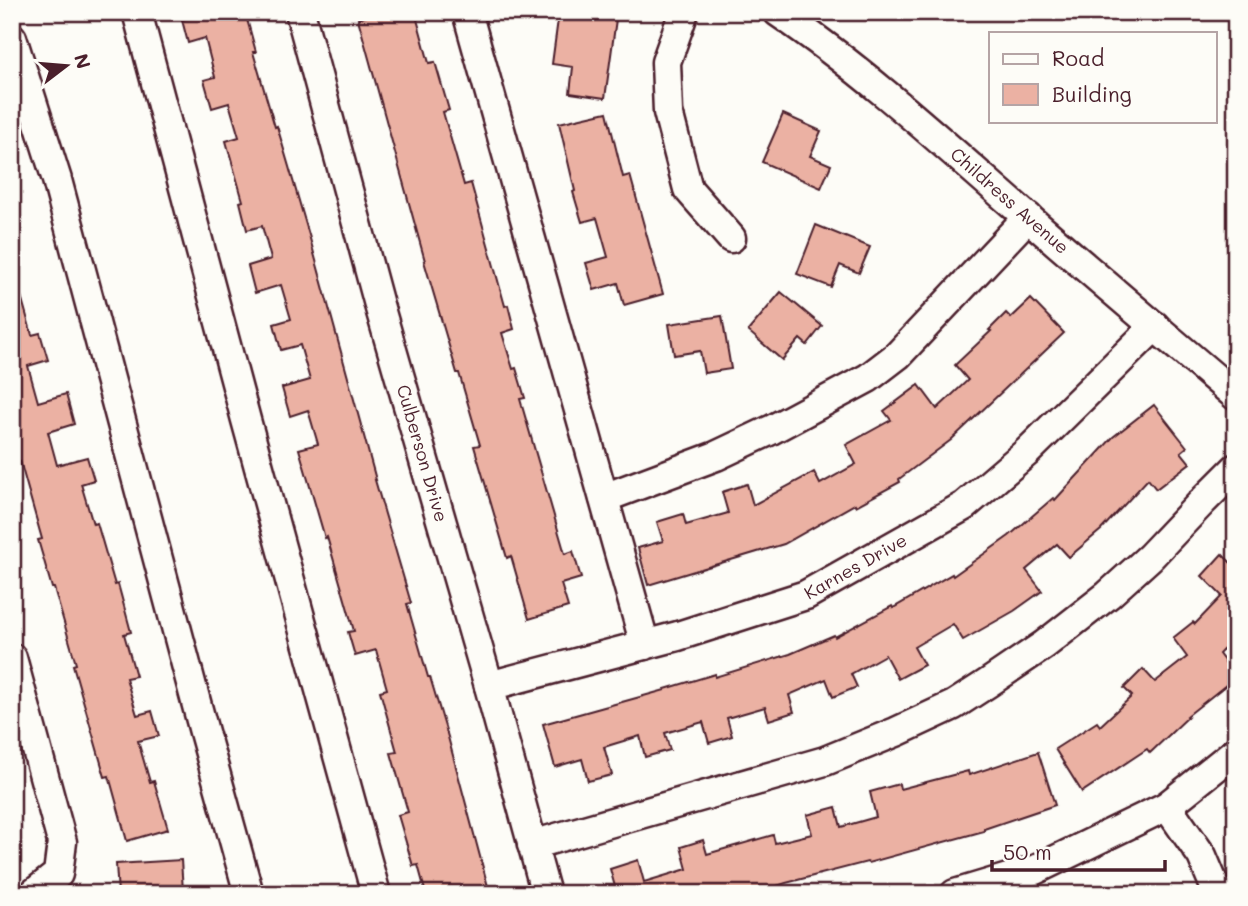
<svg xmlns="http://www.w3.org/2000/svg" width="1248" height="906" viewBox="0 0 1248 906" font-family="Mali,sans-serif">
  <rect width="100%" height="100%" fill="#fdfcf7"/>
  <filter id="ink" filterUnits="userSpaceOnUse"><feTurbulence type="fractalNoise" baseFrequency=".0143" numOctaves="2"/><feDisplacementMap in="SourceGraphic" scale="14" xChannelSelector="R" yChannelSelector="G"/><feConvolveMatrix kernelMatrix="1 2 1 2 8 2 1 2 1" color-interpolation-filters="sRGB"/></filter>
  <g filter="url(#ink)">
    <g fill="#ebb1a3" stroke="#4a1f2b" stroke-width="2">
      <path d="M211,12H245L256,52H253L275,127L277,126L309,235L376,480H375L411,603L407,604L428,677H430L448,737L490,894H426L418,865L413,866L398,815L408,812L391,753L397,752L380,691L387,689L376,650L355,656L348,632L354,631L327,537L325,538L299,449L318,444L308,410L290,416L282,388L310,380L300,345L281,350L274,324L291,319L281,285L255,293L248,266L271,259L262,226L247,230L240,202L243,201L226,141L239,137L229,103L212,108L204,80L215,77L205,38L188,43L182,20Z"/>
      <path d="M380,12H415L429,63L435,62L449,110L443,112L464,185L471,183L505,306L508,305L514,329L502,333L513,369L516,368L525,398L520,399L565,554L573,551L581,578L561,584L568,607L529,619L511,556L507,558L474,446L480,445L459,373H457L424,261H425L358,19Z"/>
      <path d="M559,12H617L605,98L570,93L573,67L552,64Z"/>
      <path d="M607,112L623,177L630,175L663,294L624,305L618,283L594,290L586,263L608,257L597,218L582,222L573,192L575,191L559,123Z"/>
      <path d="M783,114L821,131L810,156L831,165L821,188L762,162Z"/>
      <path d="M816,225L870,247L859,273L840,265L831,287L797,274Z"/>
      <path d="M18,285L32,335L40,333L48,360L28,366L38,402L66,394L74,424L48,432L57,465L87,457L94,480L81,484L93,524L97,523L115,585L118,584L131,632L124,634L136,676L126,678L137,715L152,711L159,736L138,741L150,782L154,781L168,829L127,841L109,776L105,777L73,665L76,664L54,588H52L38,540L42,539L20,461L16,463L12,451V286Z"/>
      <path d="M781,292L822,326L807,345L800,339L782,360L748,331Z"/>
      <path d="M1031,299L1064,333L951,440L899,479L900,482L856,506L855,504L784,544L648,585L638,548L663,541L657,522L683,514L686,525L728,513L722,492L747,484L753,505L814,472L820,484L856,464L846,445L891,420L884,411L919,385L937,409L968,380L955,365L991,331L989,330L1006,313L1011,318Z"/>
      <path d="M722,316L731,369L704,373L700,351L674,355L669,324Z"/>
      <path d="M1154,405L1187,447L1181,452L1190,463L1156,489L1148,479L1101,530L1069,557L1057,544L1026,570L1042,591L1014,611L963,640L953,624L914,647L924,665L898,679L885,655L851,674L857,687L833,697L826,679L789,695L794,712L769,720L765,707L727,718L732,736L709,743L703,722L665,733L670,750L645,757L640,736L604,747L612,775L588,781L582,759L555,767L543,724L665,690V689L715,674V677L790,654L834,635L835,637L892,606L893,608L952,574L953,576L1009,536L1053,498L1055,500L1113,437Z"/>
      <path d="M1222,554L1236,568V636L1219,654L1236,677L1187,716L1188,717L1150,753L1147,749L1082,792L1055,749L1097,722L1100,726L1132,696L1124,688L1143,669L1155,682L1187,657L1173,638L1193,622L1195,624L1222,596L1202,576Z"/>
      <path d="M1038,752L1055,805L984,829V831L868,863L867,862L786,883L753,894H617L610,869L638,860L644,882L687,869L681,847L703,840L707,854L773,835L775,843L812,834L807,815L836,807L841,827L876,817L870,792L899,784L900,789L968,771L969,775Z"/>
      <path d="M181,860L183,891L153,894H118L116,864Z"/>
    </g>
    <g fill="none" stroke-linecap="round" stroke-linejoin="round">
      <g stroke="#4a1f2b" stroke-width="33">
        <g id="minor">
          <path d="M137,12L246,420L376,894"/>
          <path id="s1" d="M300,12L379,305L489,686L546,894"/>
          <path d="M467,12L645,645"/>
          <path d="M684,12L666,62L668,112L688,189L731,238"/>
          <path id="s2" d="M778,12C866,72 945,145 1025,215C1095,276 1166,336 1236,396"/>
          <path d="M12,38L57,180L204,732L249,894"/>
          <path d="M604,498L716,456L771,430L868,378L898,355L1028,217"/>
          <path d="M12,658L62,842L58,874L33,894"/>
          <path id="s3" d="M489,686L678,636L806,595L964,506L1027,452L1155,326"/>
          <path d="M1167,806L1202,856L1218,894"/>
          <path d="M532,845L825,761L896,732L954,705L988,683L1044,645L1108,595L1150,557L1204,500L1236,468"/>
          <path d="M955,894L1035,870L1167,806L1236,751"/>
        </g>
      </g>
      <use href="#minor" stroke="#fdfcf7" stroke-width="28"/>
    </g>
  </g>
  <g text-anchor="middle" stroke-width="5" stroke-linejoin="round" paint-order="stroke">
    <g font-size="18" fill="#4a1f2b" stroke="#fdfcf7">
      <text dy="6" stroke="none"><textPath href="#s2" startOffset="299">Childress Avenue</textPath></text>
      <text dy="6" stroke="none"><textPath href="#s1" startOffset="458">Culberson Drive</textPath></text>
      <text dy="6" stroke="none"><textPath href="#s3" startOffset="387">Karnes Drive</textPath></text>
    </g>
  </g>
  <rect width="1248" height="906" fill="none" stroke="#fdfcf7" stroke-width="42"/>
  <rect x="21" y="21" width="1206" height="864" fill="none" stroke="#4a1f2b" stroke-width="2.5" filter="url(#ink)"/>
  <rect x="989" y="32" width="228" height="91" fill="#fdfcf7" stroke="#b5a4a5" stroke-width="2"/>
  <rect x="1003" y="54" width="35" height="10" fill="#fdfcf7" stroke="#b5a4a5" stroke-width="2"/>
  <text x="1052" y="66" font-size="21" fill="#4a1f2b">Road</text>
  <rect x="1003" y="84" width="35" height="21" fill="#ebb1a3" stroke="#b5a4a5" stroke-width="2"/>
  <text x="1052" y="102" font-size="21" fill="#4a1f2b">Building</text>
  <g transform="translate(66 66) rotate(74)" stroke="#fdfcf7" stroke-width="5" paint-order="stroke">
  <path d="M0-5L12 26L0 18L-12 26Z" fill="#4a1f2b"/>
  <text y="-10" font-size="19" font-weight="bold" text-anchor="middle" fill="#4a1f2b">N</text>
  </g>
  <path d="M992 860v10h173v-10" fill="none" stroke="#4a1f2b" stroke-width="3.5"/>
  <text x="1003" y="860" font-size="21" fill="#4a1f2b" stroke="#fdfcf7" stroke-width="5" paint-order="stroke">50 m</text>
</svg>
